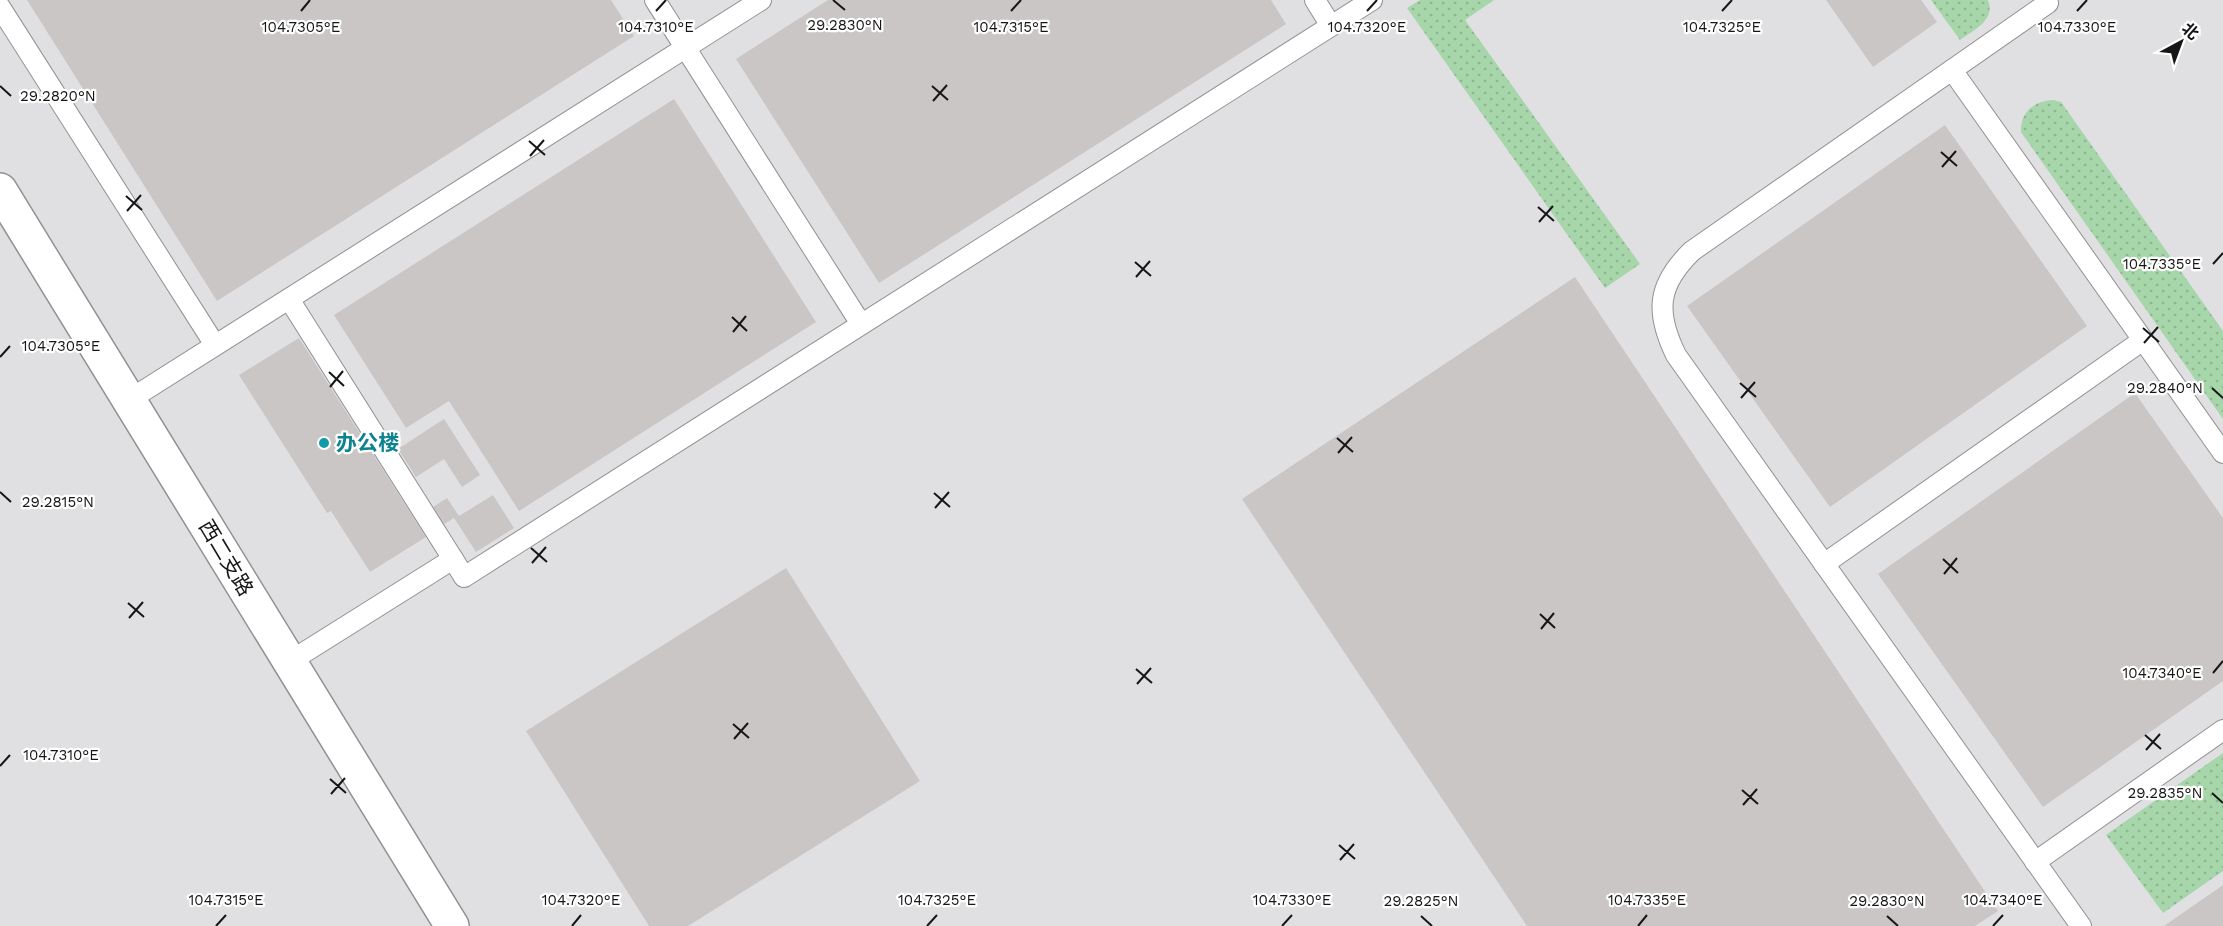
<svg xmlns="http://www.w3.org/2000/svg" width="2223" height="926" viewBox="0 0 2223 926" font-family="'Work Sans','Noto Sans SC',sans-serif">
  <defs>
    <pattern id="grass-dots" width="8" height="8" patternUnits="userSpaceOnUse" patternTransform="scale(1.5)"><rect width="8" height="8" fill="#a6d6a9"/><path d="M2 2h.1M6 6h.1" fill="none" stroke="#8eb791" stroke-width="1.8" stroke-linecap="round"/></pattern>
  </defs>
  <rect width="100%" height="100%" fill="#e0e0e3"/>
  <g fill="url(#grass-dots)">
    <path d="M1420,0H1494L1465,20L1640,264L1605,288L1407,8Z"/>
    <path d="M1931,0H1988C1996,20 1974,30 1960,40Z"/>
    <path d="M2053,100L2061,102L2223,331V419L2021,132C2020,112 2034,101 2053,100Z"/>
    <path d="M2223,753V871L2163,913L2106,835Z"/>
  </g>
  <g fill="#cac6c5">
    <path d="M27,0H611L634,36L217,301Z"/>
    <path d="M828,0H1271L1286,24L879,283L736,59Z"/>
    <path d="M1826,0H1921L1937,22L1873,67Z"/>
    <path d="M674,99L816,322L519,511L449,401L406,428L334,315Z"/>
    <path d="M1945,125L2087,326L1830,507L1687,306Z"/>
    <path d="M1575,277L1998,911L1975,926H1527L1242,499Z"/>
    <path d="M299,338L426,537L370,572L331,511L327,513L239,375Z"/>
    <path d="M2135,393L2223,518V681L2043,807L1878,574Z"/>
    <path d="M444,419L480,475L462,487L444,459L416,477L398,449Z"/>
    <path d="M493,495L514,528L476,552L454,518L444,524L433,507L447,498L459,516Z"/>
    <path d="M786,568L920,781L688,926H649L526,731Z"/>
    <path d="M2223,885V926H2164Z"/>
  </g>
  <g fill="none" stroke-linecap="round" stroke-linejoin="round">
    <g stroke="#919194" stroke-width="22">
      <g id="lane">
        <path d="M655,0L861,324"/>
        <path d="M1315,0L1331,26"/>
        <path d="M2048,3L1692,251C1657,285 1655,312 1676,355L2081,926"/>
        <path d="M0,7L215,345"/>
        <path d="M1952,70L2223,453"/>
        <path d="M289,299L453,559"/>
        <path d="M129,400L761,0"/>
        <path d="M1824,564L2143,340"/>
        <path d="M289,662L453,559L464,577L1372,0"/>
        <path d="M2035,862L2223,730"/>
      </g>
    </g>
    <g stroke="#919194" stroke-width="36">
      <path id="secondary" d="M0,190L452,926"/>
    </g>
    <use href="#lane" stroke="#fff" stroke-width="20"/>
    <use href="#secondary" stroke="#fff" stroke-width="33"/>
  </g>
  <path fill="none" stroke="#161617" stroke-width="2" d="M833,0L845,10M301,11L310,0M656,11L666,0M1011,11L1021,0M1367,11L1377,0M1722,11L1732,0M2077,11L2087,0M0,86L11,96M932,86L948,100M933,101L947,85M529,141L545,155M1941,152L1957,166M530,156L544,140M1942,167L1956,151M126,196L142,210M1538,207L1554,221M127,211L141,195M1539,222L1553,206M1135,262L1151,276M2213,264L2223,253M1136,277L1150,261M732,317L747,331M2143,328L2159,342M733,332L746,316M2144,343L2158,327M0,357L10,346M329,372L344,386M1740,383L1756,397M330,387L343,371M2212,388L2223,398M1741,398L1755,382M1337,438L1353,452M1338,453L1352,437M0,492L11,502M934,493L950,507M935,508L949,492M531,548L547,562M1943,559L1958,573M532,563L546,547M1944,574L1957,558M128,603L144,617M1540,614L1555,628M129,618L143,602M1541,629L1554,613M1136,669L1152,683M2213,673L2223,661M1137,684L1151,668M733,724L749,738M2145,735L2161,749M734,739L748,723M2146,750L2160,734M0,766L10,755M330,779L346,793M1742,790L1758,804M2212,793L2223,803M331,794L345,778M1743,805L1757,789M1339,845L1355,859M1340,860L1354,844M1421,916L1432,926M1887,916L1898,926M216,926L226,915M572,926L581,915M927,926L937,915M1282,926L1292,915M1638,926L1647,915M1993,926L2003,915"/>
  <circle fill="#0f9aa8" stroke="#fff" stroke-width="2" cx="324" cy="443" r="6"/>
  <g text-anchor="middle" stroke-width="4.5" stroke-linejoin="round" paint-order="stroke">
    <g font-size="21" font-weight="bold" fill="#0d838f" stroke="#fff" text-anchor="start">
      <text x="336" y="450">办公楼</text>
    </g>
    <g font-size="21" fill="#161617" stroke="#fff">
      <text transform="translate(226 558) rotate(59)" y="7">西二支路</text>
    </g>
  </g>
  <g font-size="15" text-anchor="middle" fill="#161617" stroke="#fff" stroke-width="4.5" stroke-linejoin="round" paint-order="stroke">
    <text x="845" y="30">29.2830°N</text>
    <text x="2077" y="32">104.7330°E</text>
    <text x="656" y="32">104.7310°E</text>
    <text x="1011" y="32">104.7315°E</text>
    <text x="1367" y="32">104.7320°E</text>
    <text x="1722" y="32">104.7325°E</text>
    <text x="301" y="32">104.7305°E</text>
    <text x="58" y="101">29.2820°N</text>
    <text x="2162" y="269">104.7335°E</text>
    <text x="61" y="351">104.7305°E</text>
    <text x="2165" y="393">29.2840°N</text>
    <text x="58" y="507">29.2815°N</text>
    <text x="2162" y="678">104.7340°E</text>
    <text x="61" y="760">104.7310°E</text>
    <text x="2165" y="798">29.2835°N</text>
    <text x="226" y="905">104.7315°E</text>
    <text x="581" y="905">104.7320°E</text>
    <text x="937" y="905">104.7325°E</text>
    <text x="1292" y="905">104.7330°E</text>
    <text x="1647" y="905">104.7335°E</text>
    <text x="2003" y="905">104.7340°E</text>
    <text x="1421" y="906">29.2825°N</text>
    <text x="1887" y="906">29.2830°N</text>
  </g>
  <g transform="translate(2181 42) rotate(41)" stroke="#ffffff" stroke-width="4.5" paint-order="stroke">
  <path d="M0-4.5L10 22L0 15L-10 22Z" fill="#161617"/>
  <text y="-9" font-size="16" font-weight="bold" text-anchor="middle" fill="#161617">北</text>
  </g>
</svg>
